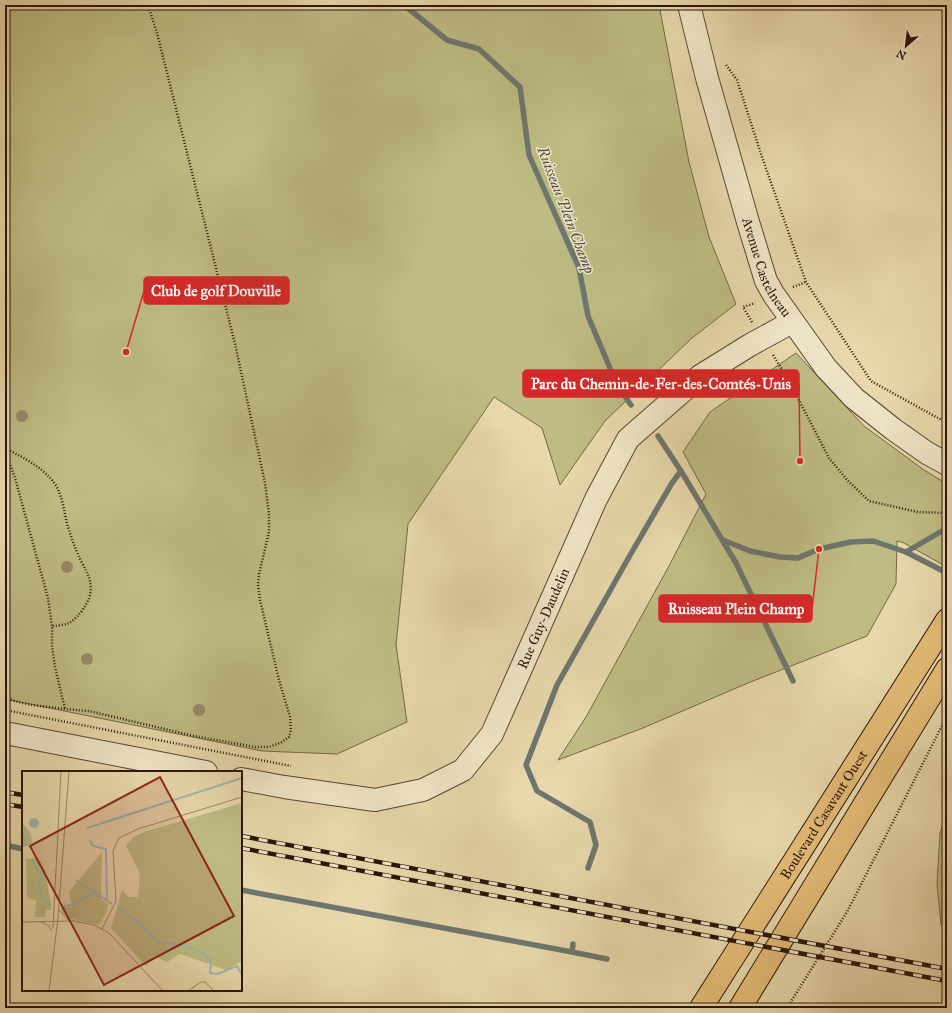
<svg xmlns="http://www.w3.org/2000/svg" width="952" height="1013" viewBox="0 0 952 1013" font-family="'IM FELL Great Primer',serif">
  <rect width="100%" height="100%" fill="#e8d8ab"/>
  <filter id="stains"><feTurbulence type="fractalNoise" baseFrequency=".005" numOctaves="4"/><feColorMatrix values="0 0 0 0 .2 0 0 0 0 .09 0 0 0 0 .02 0 0 0 .5 -.17"/></filter>
  <radialGradient id="worn" r=".72"><stop offset=".6" stop-color="#630" stop-opacity="0"/><stop offset="1" stop-color="#630" stop-opacity=".3"/></radialGradient>
  <g fill="#bebc83" stroke="#746846">
    <path d="M5,5H659L689,162L709,237L736,304L692,338L605,421L560,485L542,428L494,397L408,524L396,645L407,722L337,754L262,751L5,699Z"/>
    <path d="M796,353L864,426L924,470L947,484V567L904,543L897,541L896,584L867,636L748,683L643,728L558,760L586,717L669,566L706,494L683,452L710,412Z"/>
    <path d="M947,813V927L941,925L937,884L940,833Z"/>
  </g>
  <g fill="none" stroke-linecap="round" stroke-linejoin="round">
    <g stroke="#6e766f" stroke-width="5.5">
      <path d="M404,5L447,40L479,49L520,87L529,155L579,268L588,316L618,387L631,405"/>
      <path d="M658,436L681,471L736,563L793,681"/>
      <path d="M723,540L750,551L780,557L798,558L819,549L851,542L873,541L906,552L947,573"/>
      <path d="M906,552L947,528"/>
      <path d="M5,845L23,849"/>
      <path d="M588,868L596,845L590,822L537,791L526,765L557,685L629,557L672,483L681,471"/>
      <path d="M241,890L572,952L573,944"/>
      <path d="M572,952L607,959"/>
    </g>
    <g stroke="#5a4531" stroke-width="24">
      <g id="minor">
        <path id="s1" d="M689,5L707,78L748,222L766,281L774,295L826,368L854,398L893,429L927,453L947,464"/>
        <path d="M5,733L206,772"/>
        <path id="s2" d="M241,779L284,787L375,800L423,790L463,770L492,734L596,499L628,439L700,376L750,345L792,322"/>
      </g>
    </g>
    <g stroke="#2a1408" stroke-width="24">
      <g id="major">
        <path id="s3" d="M701,1008L947,620"/>
        <path d="M740,1008L947,669"/>
      </g>
    </g>
    <g stroke="#2a1408" stroke-width="2.5" stroke-dasharray="1 2" stroke-linecap="butt">
      <path d="M726,65L737,80L762,157L806,282L871,381L947,423"/>
      <path d="M793,287L806,282"/>
      <path d="M752,322L743,307L755,303"/>
      <path d="M773,355L789,381L829,458L847,480L869,501L918,512L947,513"/>
      <path d="M5,448C20,456 39,465 51,479C64,493 63,513 69,530C72,540 76,550 80,559C91,579 97,591 81,612C71,624 67,625 52,626"/>
      <path d="M5,451L15,478L48,598L52,626V646L55,667L65,709"/>
      <path d="M5,698L18,702L32,705L65,709L89,711L194,736L255,747H269L282,742L289,737L291,731L290,717L279,680L260,600L258,585L259,574L269,532V514L265,483L235,344L157,33L148,5"/>
      <path d="M5,710L291,766"/>
      <path d="M787,1008L847,912L947,716"/>
    </g>
    <use href="#minor" stroke="#f0e6c8" stroke-width="22"/>
    <use href="#major" stroke="#e4bc76" stroke-width="22"/>
    <g stroke="#2a1408" stroke-width="4.5">
      <g id="rail">
        <path d="M5,792L23,795"/>
        <path d="M5,804L23,807"/>
        <path d="M241,836L947,969"/>
        <path d="M241,848L947,981"/>
      </g>
    </g>
    <use href="#rail" stroke="#f0e6c8" stroke-width="3" stroke-dasharray="9" stroke-linecap="butt"/>
  </g>
  <g fill="#988866">
    <circle cx="22" cy="416" r="6"/>
    <circle cx="67" cy="567" r="6"/>
    <circle cx="87" cy="659" r="6"/>
    <circle cx="199" cy="710" r="6"/>
  </g>
  <g text-anchor="middle" stroke-width="3" stroke-linejoin="round" paint-order="stroke">
    <g font-size="14" fill="#2a1408" stroke="#f0e6c8">
      <text dy="5" stroke="none"><textPath href="#s1" startOffset="274">Avenue Castelneau</textPath></text>
      <text dy="5" stroke="none"><textPath href="#s2" startOffset="402">Rue Guy-Daudelin</textPath></text>
      <text dy="5" stroke="none"><textPath href="#s3" startOffset="229">Boulevard Casavant Ouest</textPath></text>
    </g>
    <g font-size="15" font-style="italic" fill="#524d44" stroke="#f0e6c8">
      <text transform="translate(566 210) rotate(69)" y="5">Ruisseau Plein Champ</text>
    </g>
  </g>
  <g transform="translate(22 771)">
    <rect width="220" height="220" fill="#e8d8ab"/>
    <path d="M220,32V193L218,191L204,199L158,183L145,191L133,186L124,195L89,157L100,119L107,126H116L118,103L104,75L111,66L122,61ZM0,51L9,63L10,72L0,77ZM80,81L79,128L86,133L85,140L77,154L46,147L41,143L38,136H50L47,121ZM16,87L23,99L29,134V139H24L23,146H13L14,129L5,127L4,88Z" fill="#bebc83"/>
    <path d="M7 52a5 5 0 1 1 10 0a5 5 0 1 1-10 0Z" fill="#9bb8b3"/>
    <path fill="none" stroke="#9bb8b3" stroke-width="2" d="M65,57L220,7M0,61L5,75M68,69L71,75L84,78L85,130M10,89L20,105L17,114L21,129L29,134M54,109L90,133M40,135L53,134L62,126L73,123M96,135L128,162L134,171L161,174L181,182L189,191L188,202L195,203L215,195L220,204"/>
    <path fill="none" stroke="#9c8a6a" stroke-width="1" d="M37,139L47,150M0,151L52,150L72,154L87,162L141,220M19,151L26,154L30,160M31,157L39,0M80,158L94,130L91,80L97,67L116,58L220,26M27,220L36,147L47,0M166,220L179,211H183L192,220"/>
    <path fill="#8f2418" fill-opacity="0.15" stroke="#8f2418" stroke-width="2" d="M138,6L212,145L82,214L8,75Z"/>
    <rect width="220" height="220" fill="none" stroke="#2a1408" stroke-width="2"/>
  </g>
  <path fill="none" stroke="#d62828" stroke-width="1.5" d="M126 352L144 291M800 461L799 384M819 549L812 609"/>
  <g fill="#d62828" stroke="#f0e6c8" stroke-width="1.5">
    <circle cx="126" cy="352" r="4"/>
    <circle cx="800" cy="461" r="4"/>
    <circle cx="819" cy="549" r="4"/>
  </g>
  <g fill="#d62828" stroke="#d62828" stroke-width="1.5">
    <rect x="144" y="277" width="145" height="27" rx="4"/>
    <rect x="523" y="370" width="276" height="27" rx="4"/>
    <rect x="659" y="595" width="153" height="27" rx="4"/>
  </g>
  <g font-size="15" text-anchor="middle" font-weight="bold" fill="#fff">
    <text x="216" y="296">Club de golf Douville</text>
    <text x="661" y="389">Parc du Chemin-de-Fer-des-Comtés-Unis</text>
    <text x="736" y="614">Ruisseau Plein Champ</text>
  </g>
  <rect width="952" height="1013" fill="none" stroke="#e8d8ab" stroke-width="20"/>
  <rect x="6" y="6" width="940" height="1001" fill="none" stroke="#2a1408" stroke-width="2"/>
  <rect x="10" y="10" width="932" height="993" fill="none" stroke="#2a1408"/>
  <g transform="translate(906 46) rotate(208)" stroke="#f0e6c8" stroke-width="3" paint-order="stroke">
  <path d="M0-3L7 15L0 10L-7 15Z" fill="#2a1408"/>
  <text y="-6" font-size="11" font-weight="bold" text-anchor="middle" fill="#2a1408">N</text>
  </g>
  <rect width="100%" height="100%" filter="url(#stains)"/>
  <rect width="100%" height="100%" fill="url(#worn)"/>
</svg>
